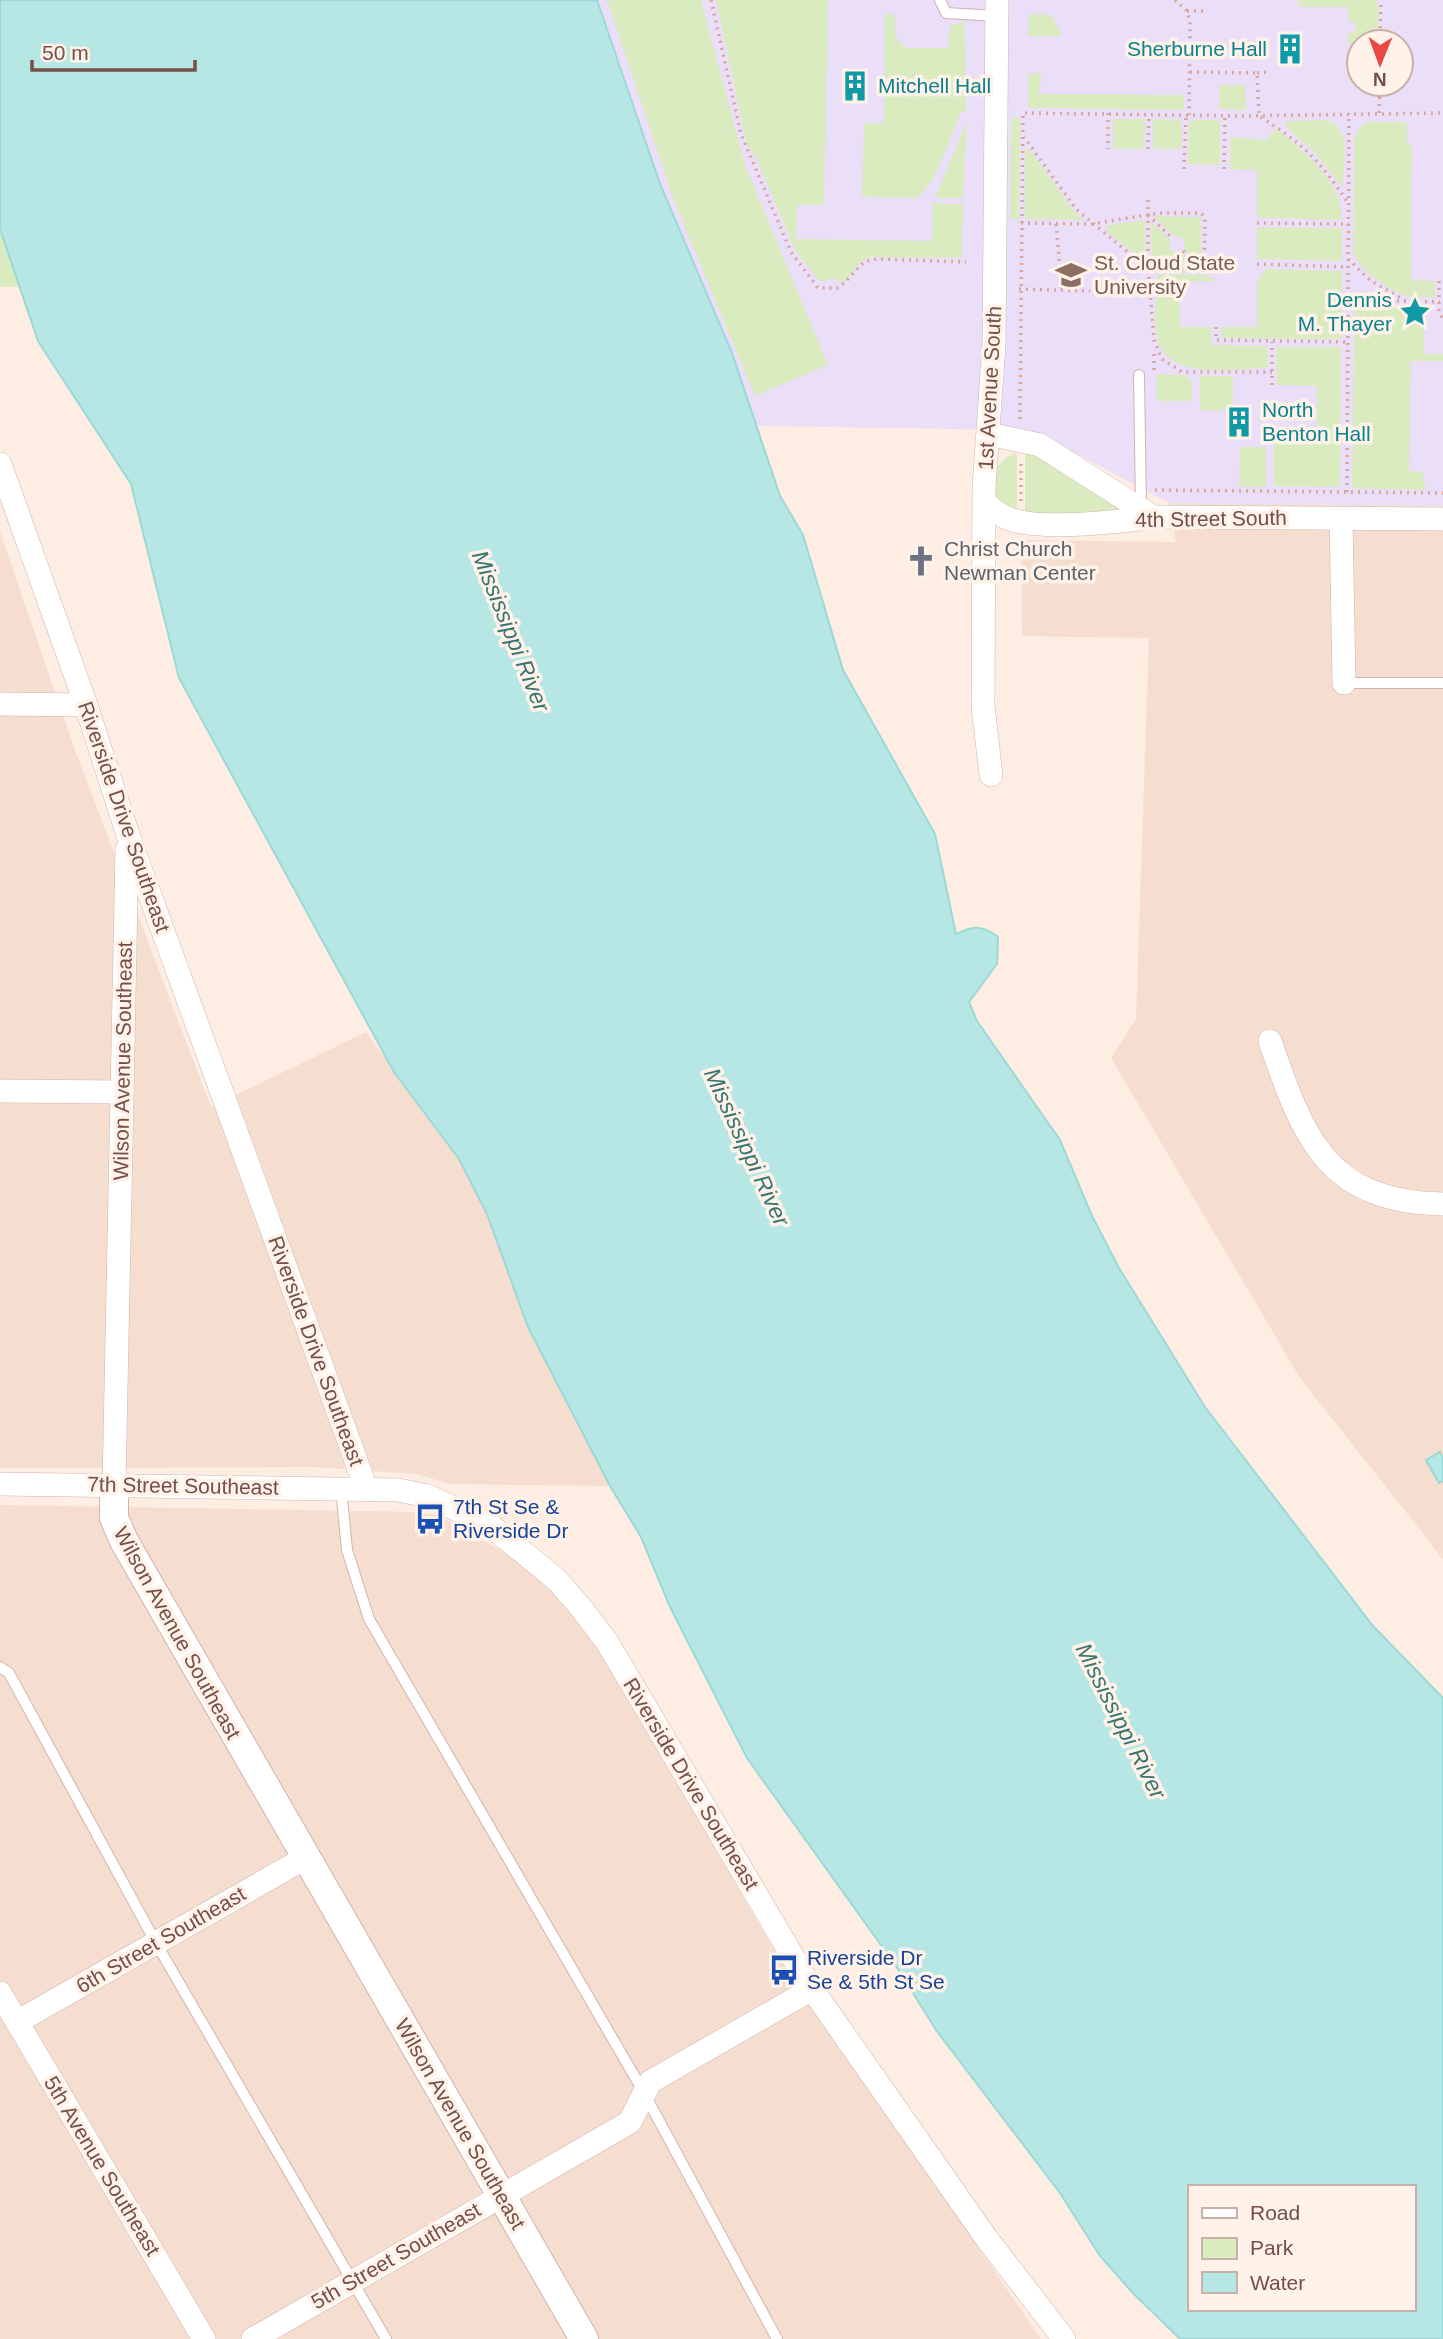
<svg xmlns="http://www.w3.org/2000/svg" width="1443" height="2339" viewBox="0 0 1443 2339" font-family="Arial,sans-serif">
  <rect width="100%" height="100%" fill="#fdede2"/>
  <g fill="#f5ddd0">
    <path d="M1169,503L1443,506V1559L1300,1378L1111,1058L1136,1019L1149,638L1022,636L1021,540L1176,542Z"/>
    <path d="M0,532L76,753L211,1107L366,1032L459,1159L487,1214L528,1327L610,1486L451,1484L416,1474L314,1467L0,1468Z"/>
    <path d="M0,1505L419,1512L438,1516L528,1565L549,1585L596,1643L769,1942L1041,2339H0Z"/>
  </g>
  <path fill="#eadef9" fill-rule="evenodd" d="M597,0H1443V506L1169,503L1047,438L1025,430L757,426L732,353L660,184ZM1359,42H1401V84H1359Z"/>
  <g fill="#daebc0">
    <path d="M607,0H701L745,165L828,365L755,396L674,201Z"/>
    <path d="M716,0H828L824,205H797L796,239L932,241L933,203L963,204L962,258L871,257L861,262L844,283L831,278L820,282L795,250L756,157L747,146Z"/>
    <path d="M1299,0H1375L1379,8L1378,42L1348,44V33H1355V22H1348V7H1299Z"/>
    <path d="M885,13L895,15V36L906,48H948L950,25L965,22L966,111L961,112L935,176L918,198L862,197L864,123H884Z"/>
    <path d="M1029,14L1051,15L1062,36H1028Z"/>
    <path d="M1040,73L1042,77L1038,94L1184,95V110L1028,108V74Z"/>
    <path d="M1220,85H1245L1246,110L1219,109Z"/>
    <path d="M1011,118H1020L1019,219H1010Z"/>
    <path d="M1113,119H1145L1144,149H1113Z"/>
    <path d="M1153,119L1181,120L1182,149H1153Z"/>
    <path d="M1189,120H1220V165L1188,164Z"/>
    <path d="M1324,120C1354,125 1343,165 1343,188L1316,154L1286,127V121Z"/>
    <path d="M967,121L963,198H934L939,188Z"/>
    <path d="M1367,122H1407V144L1412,145L1411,280L1435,281V298L1409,297L1391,290L1365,271L1353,254L1354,138L1359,128Z"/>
    <path d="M1276,128C1305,153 1342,179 1342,220L1257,218V170L1230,169V137L1266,140Z"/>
    <path d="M1028,147L1074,211L1084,220L1025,219V150Z"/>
    <path d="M1153,216L1201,217V264L1184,249V239L1174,236Z"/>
    <path d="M1145,220L1146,255L1140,258L1107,232V225Z"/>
    <path d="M1151,222L1170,239L1171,251L1181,252L1199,269L1151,268Z"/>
    <path d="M1257,227L1342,228V261L1257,259Z"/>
    <path d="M0,229L19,287H0Z"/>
    <path d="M1266,269L1342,271L1341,339L1221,338V327H1257V281Z"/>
    <path d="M1157,274L1207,275L1217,281L1180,282V327H1211L1212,345L1267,346L1268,368C1236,368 1174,381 1159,344C1152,325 1157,295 1157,274Z"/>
    <path d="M1354,304L1412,306L1424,318V354H1443V361H1411L1409,471L1422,472L1426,490L1352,488Z"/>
    <path d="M1276,347H1341L1340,487L1274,486L1273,430H1317V386L1277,385Z"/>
    <path d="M1157,374L1185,375L1192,383V401H1157Z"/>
    <rect x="1200" y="376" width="33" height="34"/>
    <path d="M1240,447H1266V487H1239Z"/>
    <path d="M1025,451L1035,453L1125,511L1124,515L1025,513Z"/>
    <path d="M1016,453L1017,458V511L1001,507C990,488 991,460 1016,453Z"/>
  </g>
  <g fill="#b6e7e4" stroke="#9cd9d6" stroke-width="2" fill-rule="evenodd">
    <path d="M0,0H597L660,184L732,353L780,496L803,535L843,670L935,834L956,934C974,926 981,924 998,937L997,964L969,1002L977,1021L1060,1140L1092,1216L1119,1268L1205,1407L1373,1626L1443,1698V2339H1180L1132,2292L1100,2256L1060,2193L936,2030L896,1966L747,1758L670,1607L641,1537L610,1486L528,1327L487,1214L459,1159L394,1072L179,678L131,484L38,341L0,229ZM1189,2187H1413V2309H1189Z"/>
    <path d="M1440,1452L1443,1458V1481L1439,1483L1426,1460Z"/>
  </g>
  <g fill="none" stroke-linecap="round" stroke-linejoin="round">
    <g stroke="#d0b4ab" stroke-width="12">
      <g id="service">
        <path d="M940,0L946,13L997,16"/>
        <path d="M1139,375L1141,509"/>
        <path d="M1344,683H1443"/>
        <path d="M341,1488L347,1550L369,1619L643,2091L777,2339"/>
        <path d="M0,1667L9,1673L156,1943L386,2339"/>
      </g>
    </g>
    <g stroke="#d0b4ab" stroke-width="24">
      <g id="minor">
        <path d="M989,434L1040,445L1153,517"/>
        <path d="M0,464L86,705L128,835L366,1488"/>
        <path d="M985,503C993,510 1002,517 1012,520C1047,530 1116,522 1153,517L1443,519"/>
        <path d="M1341,519L1344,683"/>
        <path d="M0,704L86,705"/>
        <path d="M991,775L983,706L984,487L994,344L997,0"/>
        <path d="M1270,1041C1303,1137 1326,1202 1443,1204"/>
        <path d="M0,1091L122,1092"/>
        <path d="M0,1484L398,1490L428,1496L491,1526L557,1580L582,1609L607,1642L812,1989L987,2239L1064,2339"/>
        <path d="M114,1486L127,849"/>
        <path d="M0,1993L204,2339"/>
        <path d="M17,2022L305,1858"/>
        <path d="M253,2339L630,2122L650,2082L812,1989"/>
      </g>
    </g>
    <g stroke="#d0b4ab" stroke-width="30">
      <path id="tertiary" d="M114,1486V1518L124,1541L584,2339"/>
    </g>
    <g stroke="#d8a79c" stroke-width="3.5" stroke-dasharray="2 5" stroke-linecap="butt">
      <path d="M711,0L741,134L791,252L818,288H839L864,262L877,259L966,262"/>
      <path d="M1175,0L1187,11L1190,22L1189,115"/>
      <path d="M1187,11H1203"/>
      <path d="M1380,42L1381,0"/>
      <path d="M1190,72L1257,73L1259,116C1302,143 1319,159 1348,203"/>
      <path d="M1257,73L1267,72"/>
      <path d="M1108,113V149"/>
      <path d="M1379,113L1380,84"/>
      <path d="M1148,149L1149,114"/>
      <path d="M1184,169L1186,114"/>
      <path d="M1224,169L1225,115"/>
      <path d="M1148,200V264L1154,340L1162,359L1182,372H1272"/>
      <path d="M1148,215L1172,238"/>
      <path d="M1021,223L1091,224L1159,213H1201L1205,218L1204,268L1199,271L1149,270L1076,209L1024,137"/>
      <path d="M1257,223L1349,224"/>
      <path d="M1056,224L1062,290"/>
      <path d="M1183,251L1203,270"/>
      <path d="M1348,259L1371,281L1405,300"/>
      <path d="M1257,264L1348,267"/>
      <path d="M1439,281V310L1443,320"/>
      <path d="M1019,289L1090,291"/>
      <path d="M1348,300L1440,302"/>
      <path d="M1216,327V340L1348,342"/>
      <path d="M1154,370V349"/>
      <path d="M1272,385V342"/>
      <path d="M1020,419L1023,113L1242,116L1443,113"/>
      <path d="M1021,464V502"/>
      <path d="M1155,490L1443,493"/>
      <path d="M1347,492L1349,113"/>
    </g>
    <use href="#service" stroke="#fff" stroke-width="10"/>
    <use href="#minor" stroke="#fff" stroke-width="23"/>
    <use href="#tertiary" stroke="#fff" stroke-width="28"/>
  </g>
  <defs>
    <g id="building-bare" transform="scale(2.415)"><path d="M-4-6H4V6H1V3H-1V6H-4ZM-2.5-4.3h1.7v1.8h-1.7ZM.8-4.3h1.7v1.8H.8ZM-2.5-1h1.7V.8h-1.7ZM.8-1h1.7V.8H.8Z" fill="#0f9aa8" stroke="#fff2e8" stroke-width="2.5" paint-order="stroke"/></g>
    <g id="university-bare" transform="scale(2.415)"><path d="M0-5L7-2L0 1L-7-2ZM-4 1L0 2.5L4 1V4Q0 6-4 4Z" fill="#8d6e63" stroke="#fff2e8" stroke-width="2.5" paint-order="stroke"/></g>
    <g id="sight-bare" transform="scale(2.415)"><path d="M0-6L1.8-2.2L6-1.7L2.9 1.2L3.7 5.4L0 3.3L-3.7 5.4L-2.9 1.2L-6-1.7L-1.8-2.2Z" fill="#0f9aa8" stroke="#fff2e8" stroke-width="2.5" paint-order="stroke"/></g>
    <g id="church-bare" transform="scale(2.415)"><path d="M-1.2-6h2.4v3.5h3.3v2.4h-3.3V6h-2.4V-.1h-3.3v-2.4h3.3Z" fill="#6b7280" stroke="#fff2e8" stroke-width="2.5" paint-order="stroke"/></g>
    <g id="bus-bare" transform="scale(2.415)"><path d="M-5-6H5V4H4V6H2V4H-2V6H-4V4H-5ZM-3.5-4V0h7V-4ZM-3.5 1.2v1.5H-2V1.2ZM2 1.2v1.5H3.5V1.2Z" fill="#1a4fb4" stroke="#fff2e8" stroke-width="2.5" paint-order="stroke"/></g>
  </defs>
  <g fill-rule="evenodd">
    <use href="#building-bare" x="1290" y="49"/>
    <use href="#building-bare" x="855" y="86"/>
    <use href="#university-bare" x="1071" y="275"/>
    <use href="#sight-bare" x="1415" y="312"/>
    <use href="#building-bare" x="1239" y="422"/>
    <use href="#church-bare" x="921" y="561"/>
    <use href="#bus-bare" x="430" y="1519"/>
    <use href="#bus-bare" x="784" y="1970"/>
  </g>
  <g text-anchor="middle" stroke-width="7" stroke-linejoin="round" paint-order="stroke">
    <g font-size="21" fill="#0d838f" stroke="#fff2e8" text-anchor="end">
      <text x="1267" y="56">Sherburne Hall</text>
      <text x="878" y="93" text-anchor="start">Mitchell Hall</text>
      <text x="1392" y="307">Dennis<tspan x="1392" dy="24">M. Thayer</tspan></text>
      <text x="1262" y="417" text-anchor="start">North<tspan x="1262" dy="24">Benton Hall</tspan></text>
    </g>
    <g font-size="21" fill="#785e54" stroke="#fff2e8" text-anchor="start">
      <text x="1094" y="270">St. Cloud State<tspan x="1094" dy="24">University</tspan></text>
    </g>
    <g font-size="21" fill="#754f48" stroke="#fff2e8">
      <text transform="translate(990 388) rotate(-87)" y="7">1st Avenue South</text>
      <text transform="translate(1211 519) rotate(-1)" y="7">4th Street South</text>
      <text transform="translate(124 817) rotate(71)" y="7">Riverside Drive Southeast</text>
      <text transform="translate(123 1061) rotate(-89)" y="7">Wilson Avenue Southeast</text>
      <text transform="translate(316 1351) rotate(70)" y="7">Riverside Drive Southeast</text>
      <text transform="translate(183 1486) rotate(1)" y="7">7th Street Southeast</text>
      <text transform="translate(177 1633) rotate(61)" y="7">Wilson Avenue Southeast</text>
      <text transform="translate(691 1784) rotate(59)" y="7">Riverside Drive Southeast</text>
      <text transform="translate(161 1940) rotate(-30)" y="7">6th Street Southeast</text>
      <text transform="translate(460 2124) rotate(60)" y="7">Wilson Avenue Southeast</text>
      <text transform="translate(102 2166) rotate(59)" y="7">5th Avenue Southeast</text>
      <text transform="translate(396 2256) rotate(-30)" y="7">5th Street Southeast</text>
    </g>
    <g font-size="21" fill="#5b616d" stroke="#fff2e8" text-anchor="start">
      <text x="944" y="556">Christ Church<tspan x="944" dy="24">Newman Center</tspan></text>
    </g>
    <g font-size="21" fill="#164399" stroke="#fff2e8" text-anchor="start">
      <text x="453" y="1514">7th St Se &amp;<tspan x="453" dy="24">Riverside Dr</tspan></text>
      <text x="807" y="1965">Riverside Dr<tspan x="807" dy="24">Se &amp; 5th St Se</tspan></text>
    </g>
    <g font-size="23" font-style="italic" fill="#387472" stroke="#fff2e8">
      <text transform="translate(511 631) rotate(68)" y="8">Mississippi River</text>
      <text transform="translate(747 1147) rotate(65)" y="8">Mississippi River</text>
      <text transform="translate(1121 1721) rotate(63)" y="8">Mississippi River</text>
    </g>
  </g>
  <rect x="1188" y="2185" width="228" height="126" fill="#fff2e8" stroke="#c8b1a8" stroke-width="2"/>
  <rect x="1202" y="2208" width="35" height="10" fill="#ffffff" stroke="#c8b1a8" stroke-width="2"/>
  <text x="1250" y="2220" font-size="21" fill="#754f48">Road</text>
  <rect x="1202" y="2238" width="35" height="21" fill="#daebc0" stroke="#c8b1a8" stroke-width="2"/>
  <text x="1250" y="2255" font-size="21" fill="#754f48">Park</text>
  <rect x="1202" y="2272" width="35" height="21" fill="#b6e7e4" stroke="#c8b1a8" stroke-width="2"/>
  <text x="1250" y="2290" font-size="21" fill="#754f48">Water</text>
  <g transform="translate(1380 63) rotate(181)"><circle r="33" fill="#fff2e8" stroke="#c8b1a8" stroke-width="2"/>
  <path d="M0-5L12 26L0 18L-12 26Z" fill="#eb4743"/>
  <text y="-10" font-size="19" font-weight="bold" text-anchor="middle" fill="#754f48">N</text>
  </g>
  <path d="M32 60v10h163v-10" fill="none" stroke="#754f48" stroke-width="3.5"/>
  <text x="42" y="60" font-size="21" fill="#754f48" stroke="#fff2e8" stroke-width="5" paint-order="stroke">50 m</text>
</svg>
